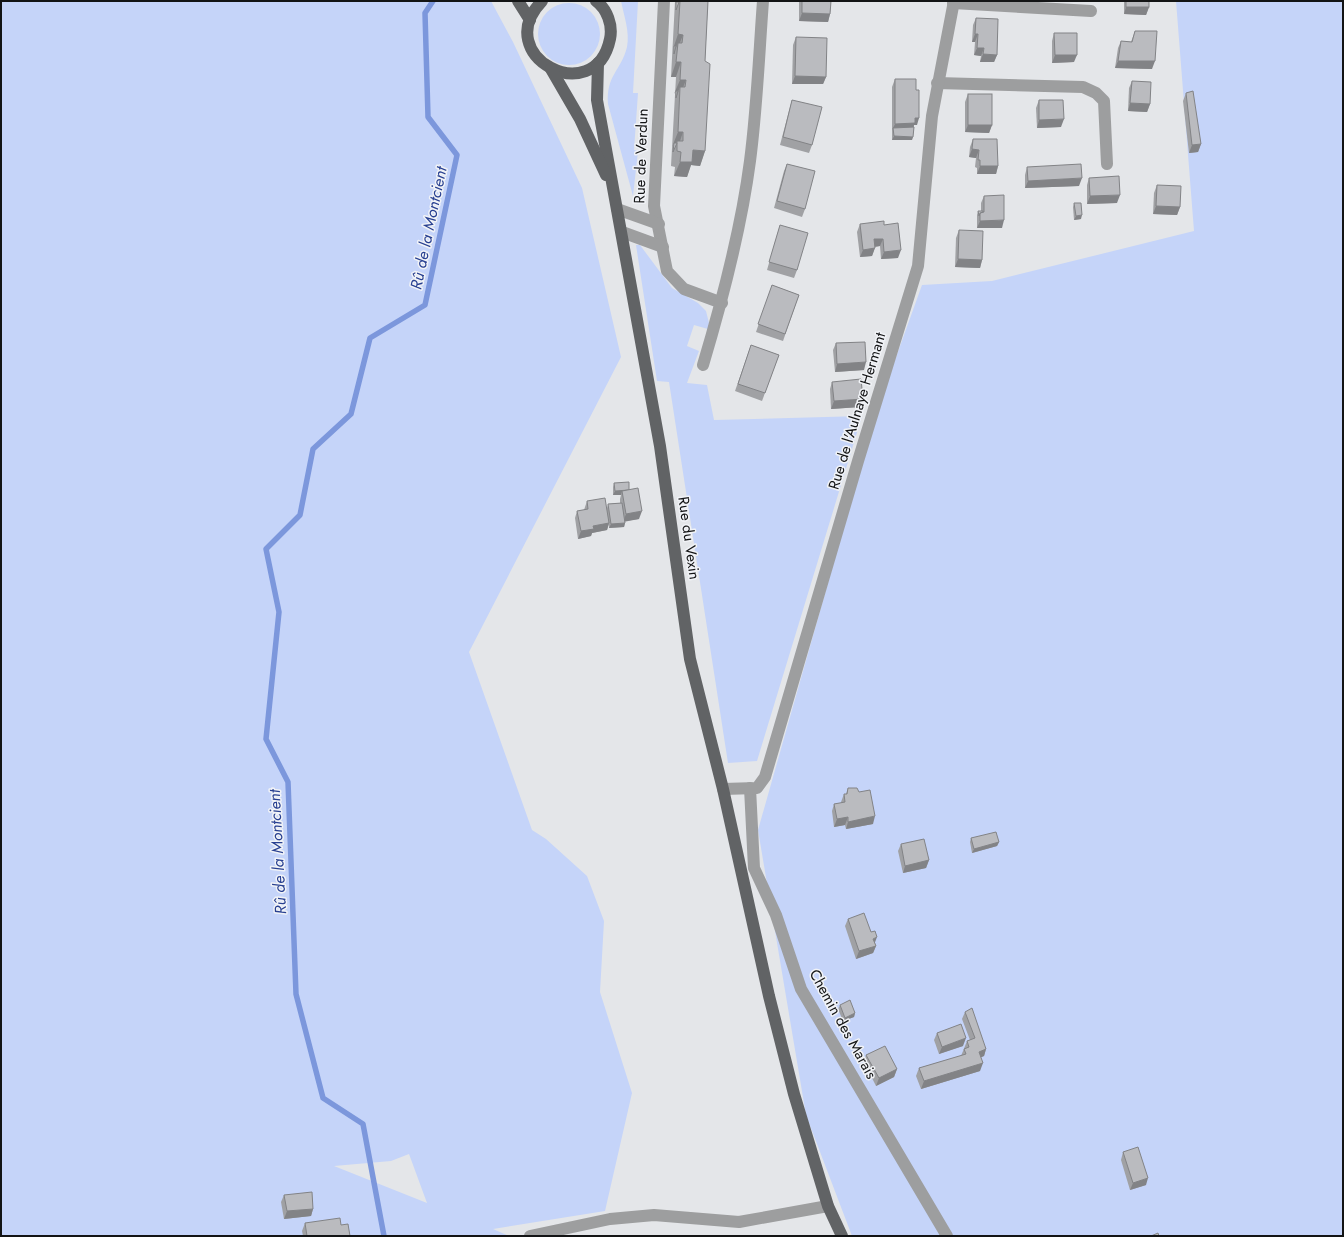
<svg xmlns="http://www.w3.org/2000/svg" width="1344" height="1237" viewBox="0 0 1344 1237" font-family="Jost,sans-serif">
  <rect width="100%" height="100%" fill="#e4e6e9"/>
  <g fill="#c5d4f9" fill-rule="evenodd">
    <path d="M1,1H491L513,42L582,188L621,357L469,652L532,830L546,839L587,876L604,921L600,992L632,1093L605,1211L493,1229L509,1236H1ZM409,1154L427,1203L334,1166L391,1161Z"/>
    <path d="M621,1H638L633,93H638L634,150L638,151L633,196L608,104C606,75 621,71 627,47C630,32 624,16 621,1Z"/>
    <path d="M1176,1H1343V1236H852L806,1115L758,830L877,410L922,285L992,281L1194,231Z"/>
    <circle cx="569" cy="34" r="31"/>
    <path d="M636,245H640L672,288L698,303L706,311L709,323L708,329L694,325L687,346L699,351L687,383L707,385L714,420L862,416L757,761L728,763L669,382L657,381Z"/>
  </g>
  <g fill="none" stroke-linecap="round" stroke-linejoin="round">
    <path stroke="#7c97dc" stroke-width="5.5" d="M384,1236L363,1124L323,1098L296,994L288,782L266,739L279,612L266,549L300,515L313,449L351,414L370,338L425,305L457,155L428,117L425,13L433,1"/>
    <g stroke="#9d9e9f" stroke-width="12">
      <path d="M664,1L654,206L667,271L684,289L722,303"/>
      <path d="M953,3L1091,11"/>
      <path d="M937,83L1083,87L1096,93L1104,101L1107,164"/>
      <path d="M617,209L659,224"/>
      <path d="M622,232L663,247"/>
      <path d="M703,365C723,298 741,230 750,161C757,108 759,54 763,1"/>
      <path d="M750,788L754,868L776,915L801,989L947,1236"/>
      <path d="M723,789L757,788L765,777L858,461L918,266L932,116L954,1"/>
      <path d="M530,1236L610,1219L654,1215L739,1222L828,1206"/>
    </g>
    <g stroke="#616365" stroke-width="12">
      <path d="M518,1L530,20"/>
      <path d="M542,1C489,56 595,111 610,39C613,25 607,9 596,1"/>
      <path d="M598,63L597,100L660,446L690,659L723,789L769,996L794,1094L828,1206L842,1236"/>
      <path d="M551,69L580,119L606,175"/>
    </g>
  </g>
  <g fill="#a0a1a4">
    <path d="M675,1H708L705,61V151L700,166L691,165L687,177L674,176L675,167L671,166L676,77H671Z"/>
    <path d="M799,1H831L830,14L828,22L799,21Z"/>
    <path d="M1124,1H1149V7L1146,15L1124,14Z"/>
    <path d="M976,18L997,55L994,62H980L981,56L974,55L975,42H972L973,25Z"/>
    <path d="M1135,31L1152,69L1115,68L1118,48L1121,41L1131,42Z"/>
    <path d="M1054,33L1074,62L1052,63V41Z"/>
    <path d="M796,37L826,77L823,84H792L793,45Z"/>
    <path d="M895,79L917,125H914V127L912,140H892V87Z"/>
    <path d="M1132,81L1150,104L1147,112L1128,111L1129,88Z"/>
    <path d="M1186,93L1201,144L1198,152L1189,153L1183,101Z"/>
    <path d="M968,94L992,125L989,133L965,132V102Z"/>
    <path d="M792,100L812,145L809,153L780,145L790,107Z"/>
    <path d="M1039,100L1061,127L1037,128L1036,108Z"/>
    <path d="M973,139L998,166L996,174H977V168L975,167L976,158L969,157L970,147Z"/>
    <path d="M787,164L805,209L802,217L774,208L784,171Z"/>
    <path d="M1027,167L1079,186L1025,188V175Z"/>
    <path d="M1089,178L1117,203L1087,204V185Z"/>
    <path d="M1157,185L1180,207L1177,215L1153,214L1154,193Z"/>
    <path d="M984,196L1002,228H977V215L978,211H981V203Z"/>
    <path d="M1074,203L1081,219L1074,220L1073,207Z"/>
    <path d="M860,224L884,225L898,258L881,259L880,246L875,247L872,256L860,257L857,232Z"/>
    <path d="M780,225L797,270L794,278L767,270Z"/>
    <path d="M959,230L982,260L980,268L955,267L956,238Z"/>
    <path d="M772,285L799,295L783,341L756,332Z"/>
    <path d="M836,343L864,370L835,372L833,350Z"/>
    <path d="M751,345L779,355L762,401L735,391Z"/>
    <path d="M832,382L860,407L831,409L830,389Z"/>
    <path d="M614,483L629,490L639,519L625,521V523L624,527L609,528V524L607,530L592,533L591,536L578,539L575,518L577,511L584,510L587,501L607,508L608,504L620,503V499L621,495H613V487Z"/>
    <path d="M848,788L873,824L846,829L845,825L834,827L832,811L834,804L841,803V802L844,794H846Z"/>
    <path d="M971,838L999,842L997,846L972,853L970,842Z"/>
    <path d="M901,844L929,860L926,868L903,873L898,851Z"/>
    <path d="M848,919L875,943L876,946L873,953L856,959L845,926Z"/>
    <path d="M840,1005L855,1013L854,1017L843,1021L838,1009Z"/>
    <path d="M965,1012L986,1049L984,1056L981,1057L980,1071L921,1089L916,1076L919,1068L961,1056L967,1041L970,1040L962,1019Z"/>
    <path d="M937,1033L963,1046L939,1054L934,1040Z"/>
    <path d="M866,1055L897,1069L894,1077L876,1086L864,1062Z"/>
    <path d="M1123,1152L1146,1185L1130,1190L1121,1160Z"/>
    <path d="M284,1195L313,1209L311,1216L284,1219L281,1202Z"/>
    <path d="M305,1223L341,1225L350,1236H303L302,1231Z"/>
  </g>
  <g fill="#828386">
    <path d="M1126,7H1149L1146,15L1124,14Z"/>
    <path d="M802,13L830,14L828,22L799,21Z"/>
    <path d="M678,34L683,35L677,50L678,43L675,50L674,46Z"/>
    <path d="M975,34H978L975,42H972Z"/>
    <path d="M977,48H984L981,56L974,55Z"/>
    <path d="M983,54L997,55L994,62H980Z"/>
    <path d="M1055,55H1077L1074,62L1052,63Z"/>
    <path d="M1118,61H1155L1152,69L1115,68Z"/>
    <path d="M676,62H681L676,77H671Z"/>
    <path d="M795,76L826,77L823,84H792Z"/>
    <path d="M680,80H686L680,95V87L677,95L676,91L674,94Z"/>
    <path d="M1130,103L1150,104L1147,112L1128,111Z"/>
    <path d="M915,118H919L917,125H914L912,131L893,128L895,124Z"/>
    <path d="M1064,119L1061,127L1037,128L1039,120Z"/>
    <path d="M968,125H992L989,133L965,132Z"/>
    <path d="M678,132H683L678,147L677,141L675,147L674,143L672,147Z"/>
    <path d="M894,136L913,137L912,140H892Z"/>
    <path d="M1201,144L1198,152L1189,153L1192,145Z"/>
    <path d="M972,149L979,150L976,158L969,157Z"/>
    <path d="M693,150L705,151L700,166L691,165L687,177L674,176L680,162Z"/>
    <path d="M980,166H998L996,174H977Z"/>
    <path d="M1082,178L1079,186L1025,188L1028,181Z"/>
    <path d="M1120,195L1117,203L1087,204L1090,196Z"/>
    <path d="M1156,206L1180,207L1177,215L1153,214Z"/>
    <path d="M1082,215L1081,219L1074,220L1076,216Z"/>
    <path d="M1004,220L1002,228H977L980,221Z"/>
    <path d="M874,239H883L880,246L872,247Z"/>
    <path d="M875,248L872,256L860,257L863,250Z"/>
    <path d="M901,250L898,258L881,259L884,252Z"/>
    <path d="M958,259L982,260L980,268L955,267Z"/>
    <path d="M866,362L864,370L835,372L837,364Z"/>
    <path d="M863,399L860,407L831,409L834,401Z"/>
    <path d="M629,490L622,491L621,495H613L615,491Z"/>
    <path d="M642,511L639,519L623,522L626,514Z"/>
    <path d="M609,523L607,530L592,533L591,536L578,539L581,531L593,526Z"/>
    <path d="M625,523L624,527L609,528L611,524Z"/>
    <path d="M875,816L873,824L846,829L848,822Z"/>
    <path d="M848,817L845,825L834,827L837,819Z"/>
    <path d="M999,842L997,846L972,853L974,849Z"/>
    <path d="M929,860L926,868L903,873L905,866Z"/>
    <path d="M877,937L874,945L873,939Z"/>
    <path d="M876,946L873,953L856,959L859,951Z"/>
    <path d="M855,1013L854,1017L843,1021L845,1018Z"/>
    <path d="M966,1038L963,1046L939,1054L942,1047Z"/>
    <path d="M986,1049L984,1056L977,1059L979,1052Z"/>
    <path d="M983,1063L980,1071L921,1089L924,1081Z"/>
    <path d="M897,1069L894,1077L876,1086L879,1078Z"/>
    <path d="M1148,1178L1146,1185L1130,1190L1133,1183Z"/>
    <path d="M313,1209L311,1216L284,1219L287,1211Z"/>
  </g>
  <g fill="#babbbf" stroke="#828386">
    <path d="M680,1H708L705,61L710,64L705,151L693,150L692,162H680L681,152L677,151V141H683V132H678L680,87H685L686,80H680L681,62H676L678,43H682L683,35L678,34Z"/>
    <path d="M802,1H831L830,14L802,13Z"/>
    <rect x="1126" y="1" width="23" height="6"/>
    <path d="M676,2H679L676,10Z"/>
    <path d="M976,18L998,19L997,55L983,54L984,48H977L978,34H975Z"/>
    <path d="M1135,31H1157L1155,61H1118L1121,41L1132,42Z"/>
    <path d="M1054,33H1077V55H1055Z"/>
    <path d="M796,37L827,38L826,77L795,76Z"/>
    <path d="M674,46H676L674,54Z"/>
    <path d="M895,79H916V90H919V118H915V123L895,124Z"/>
    <path d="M1132,81L1151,82L1150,104L1130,103Z"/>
    <path d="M676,91H678L676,98Z"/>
    <path d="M1193,91L1201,144L1192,145L1186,93Z"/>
    <rect x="968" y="94" width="24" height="31"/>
    <path d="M792,100L822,107L812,145L783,137Z"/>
    <path d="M1039,100H1063L1064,119L1039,120Z"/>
    <path d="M914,127L913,137L894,136L893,128Z"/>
    <path d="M973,139H997L998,166H980V160H978L979,150L972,149Z"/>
    <path d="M674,143H677L673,152Z"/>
    <path d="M787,164L815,171L805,209L777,201Z"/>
    <path d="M1081,164L1082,178L1028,181L1027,167Z"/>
    <path d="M1119,176L1120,195L1090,196L1089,178Z"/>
    <path d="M1157,185L1181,186L1180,207L1156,206Z"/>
    <path d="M1004,195V220L980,221V213L984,212V196Z"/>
    <path d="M1074,203H1081L1082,215L1076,216Z"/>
    <path d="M978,211H983V212L980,213L979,216Z"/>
    <path d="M884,221V225L898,223L901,250L884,252L883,239H874L875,248L863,250L860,224Z"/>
    <path d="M780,225L808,233L797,270L769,262Z"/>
    <path d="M959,230L983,231L982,260L958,259Z"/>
    <path d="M772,285L799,295L785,334L758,324Z"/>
    <path d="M865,342L866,362L837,364L836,343Z"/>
    <path d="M751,345L779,355L765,393L738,384Z"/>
    <path d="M861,379L863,399L834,401L832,382Z"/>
    <path d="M629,482V490L615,491L614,483Z"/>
    <path d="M638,488L642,511L626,514L622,491Z"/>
    <path d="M605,498L609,523L593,526L594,529L581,531L577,511L588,509L587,501Z"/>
    <path d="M622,503L625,523L611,524L608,504Z"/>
    <path d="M848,788H857L859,792L870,790L875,816L848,822V817L837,819L834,804L845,802L844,794H847Z"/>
    <path d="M996,832L999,842L974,849L971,838Z"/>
    <path d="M924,839L929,860L905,866L901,844Z"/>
    <path d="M864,913L871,932L875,931L877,937L873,939L876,946L859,951L848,919Z"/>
    <path d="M850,1000L855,1013L845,1018L840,1005Z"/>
    <path d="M972,1008L986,1049L979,1052L983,1063L924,1081L919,1068L966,1054L964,1049L969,1047L967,1041L975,1038L965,1012Z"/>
    <path d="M961,1024L966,1038L942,1047L937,1033Z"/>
    <path d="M885,1046L897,1069L879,1078L866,1055Z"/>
    <path d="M1138,1147L1148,1178L1133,1183L1123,1152Z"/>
    <path d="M312,1192L313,1209L287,1211L284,1195Z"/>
    <path d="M340,1218L341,1225L348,1224L350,1236H307L305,1223Z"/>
    <path d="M1158,1233L1159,1236H1151Z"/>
  </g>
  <g text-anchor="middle" stroke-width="3" stroke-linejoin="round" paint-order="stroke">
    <g font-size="15" fill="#131415" stroke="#f1f3f7">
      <text transform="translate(641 156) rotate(-88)" y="5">Rue de Verdun</text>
      <text transform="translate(857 411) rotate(-73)" y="5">Rue de l'Aulnaye Hermant</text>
      <text transform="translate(689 538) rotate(82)" y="5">Rue du Vexin</text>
      <text transform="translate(843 1024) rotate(61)" y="5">Chemin des Marais</text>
    </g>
    <g font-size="16" font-style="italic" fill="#284091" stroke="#f1f3f7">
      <text transform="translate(428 228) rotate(-78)" y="6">Rû de la Montcient</text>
      <text transform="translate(277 852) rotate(-93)" y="6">Rû de la Montcient</text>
    </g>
  </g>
  <rect width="1344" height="1237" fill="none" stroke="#131415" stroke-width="4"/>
</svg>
